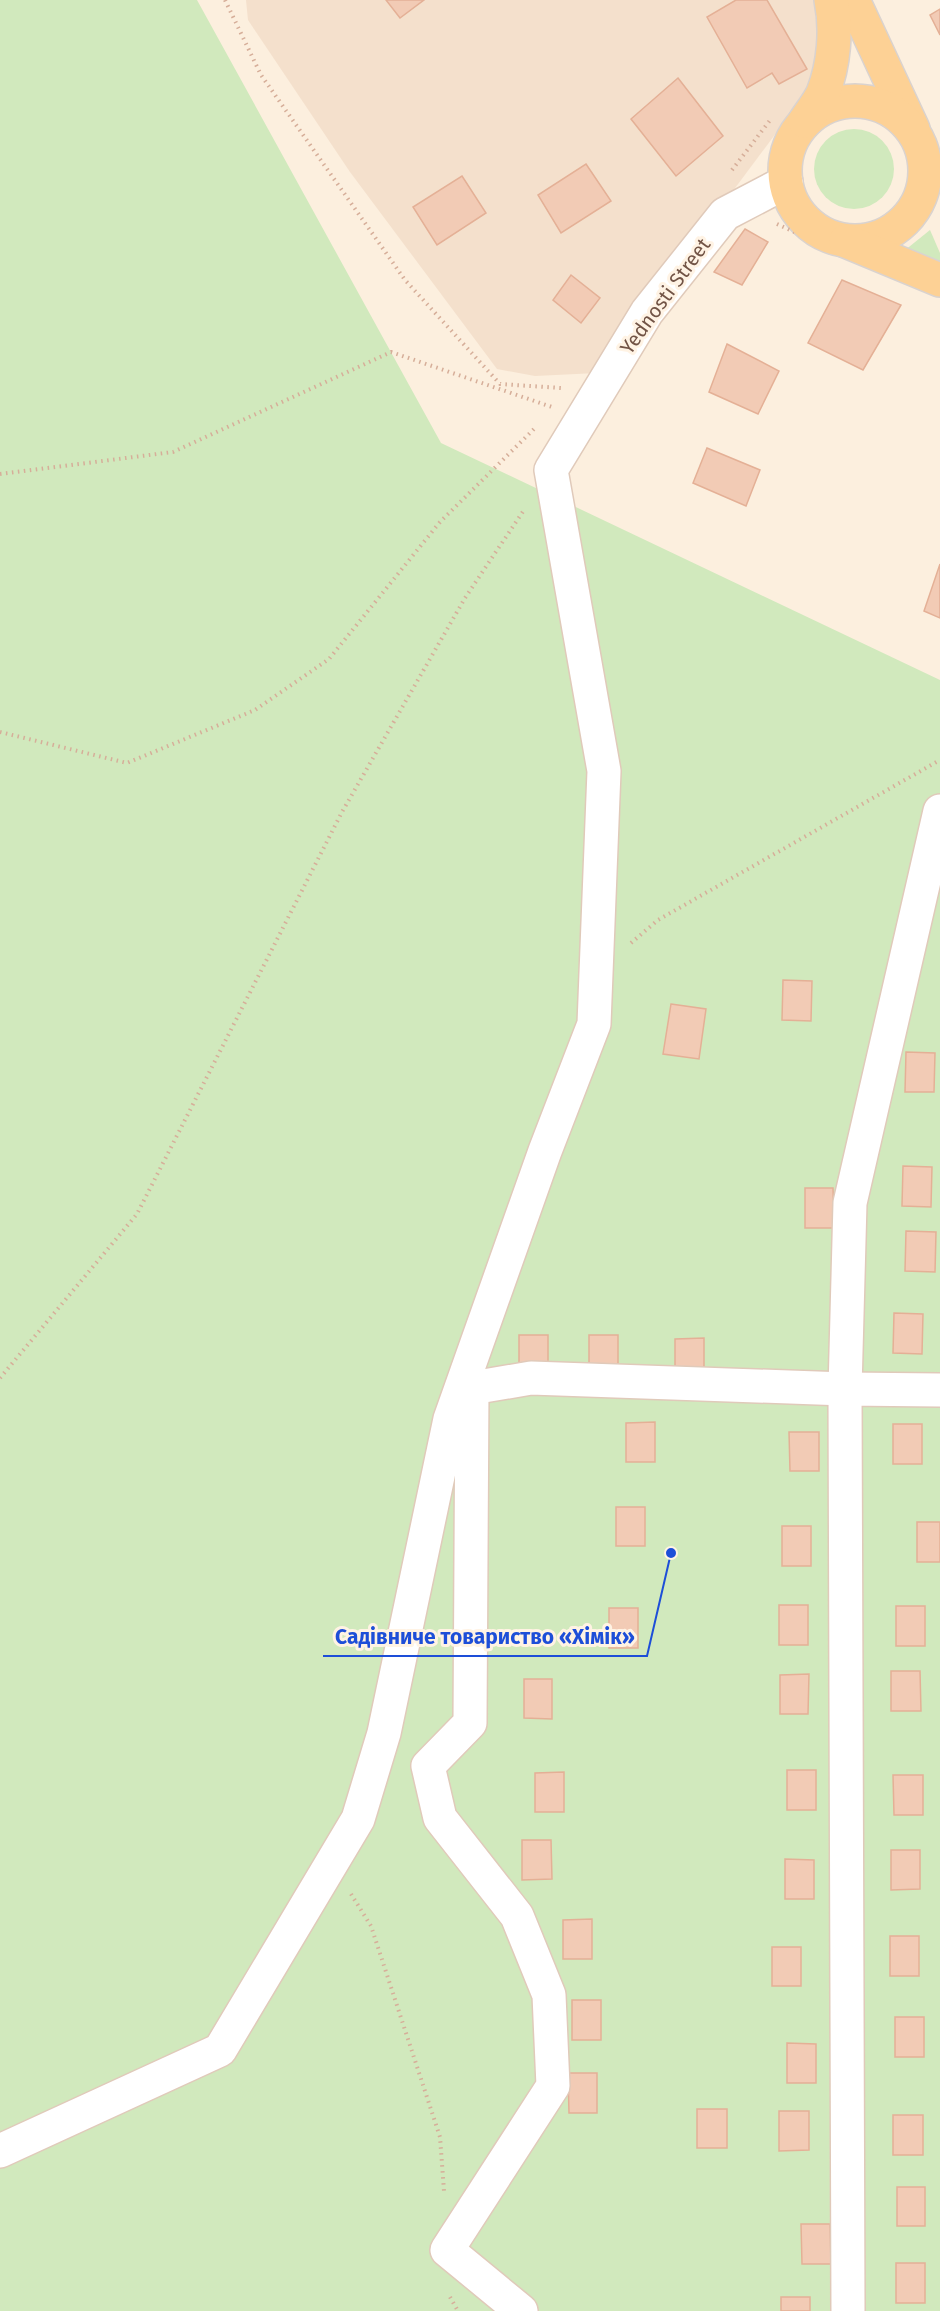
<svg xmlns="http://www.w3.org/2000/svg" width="940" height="2311" viewBox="0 0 940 2311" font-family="'Fira Sans',sans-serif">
  <rect width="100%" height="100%" fill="#fcefde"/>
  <path fill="#f4e0cc" d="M246,0H823L818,77L597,373L535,376L497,369L350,172L248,20Z"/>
  <g fill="#d1e9bd">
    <path d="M0,0H197L441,443L940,680V2311H0Z"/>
    <circle cx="854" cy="169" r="40"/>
    <path d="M930,230L940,253V265L904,251Z"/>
  </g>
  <g fill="#f2cbb5" stroke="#e4b096" stroke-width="1.5">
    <path d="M386,0H424L400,18Z"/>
    <path d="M736,0H767L807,69L779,84L772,73L747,88L707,17Z"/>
    <path d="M940,9V35L930,15Z"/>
    <path d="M678,78L723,136L676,176L631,119Z"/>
    <path d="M586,164L611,201L561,233L538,195Z"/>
    <path d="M462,176L486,213L437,245L413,207Z"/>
    <path d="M745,229L768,242L742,285L714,272Z"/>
    <path d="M571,275L600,298L581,323L553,300Z"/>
    <path d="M842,280L901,305L863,370L808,343Z"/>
    <path d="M727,344L779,371L758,414L709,392Z"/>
    <path d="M707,448L760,470L746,506L693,483Z"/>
    <path d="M940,564V618L924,611Z"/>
    <path d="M783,980L812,981L811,1021L782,1020Z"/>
    <path d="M671,1004L706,1009L699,1059L663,1054Z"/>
    <path d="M906,1052L935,1053L934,1092H905Z"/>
    <path d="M903,1166L932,1167L931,1207L902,1206Z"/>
    <path d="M805,1188H833L834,1228H805Z"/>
    <path d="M906,1231L936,1232L935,1272L905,1271Z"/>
    <path d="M894,1313L923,1314L922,1354L893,1353Z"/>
    <rect x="519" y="1335" width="29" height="39"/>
    <rect x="589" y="1335" width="29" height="39"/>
    <path d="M704,1338V1378H675V1339Z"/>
    <path d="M655,1422V1462H626V1423Z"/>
    <rect x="893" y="1424" width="29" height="40"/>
    <path d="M789,1432H819V1471H790Z"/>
    <rect x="616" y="1507" width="29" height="39"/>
    <rect x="917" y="1522" width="23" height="40"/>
    <rect x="782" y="1526" width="29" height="40"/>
    <rect x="779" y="1605" width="29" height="40"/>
    <rect x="896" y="1606" width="29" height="40"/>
    <rect x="609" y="1608" width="29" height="40"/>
    <path d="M891,1671H920L921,1711H891Z"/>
    <path d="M809,1674L808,1714H780V1675Z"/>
    <path d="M524,1679H552V1719L524,1718Z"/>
    <rect x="787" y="1770" width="29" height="40"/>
    <path d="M564,1772V1812H535V1773Z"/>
    <path d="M893,1775H923V1815H894Z"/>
    <path d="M522,1840H551L552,1879L522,1880Z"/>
    <path d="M891,1850H920V1889L891,1890Z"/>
    <path d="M785,1859L814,1860V1899H785Z"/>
    <path d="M592,1919V1959H563V1920Z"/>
    <rect x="890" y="1936" width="29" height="40"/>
    <rect x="772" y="1947" width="29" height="39"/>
    <rect x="572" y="2000" width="29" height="40"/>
    <rect x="895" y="2017" width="29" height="40"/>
    <path d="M787,2043L816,2044V2083H787Z"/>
    <path d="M568,2073H597V2113H569Z"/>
    <rect x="697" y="2109" width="30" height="39"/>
    <path d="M779,2111H809V2150L779,2151Z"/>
    <rect x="893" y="2115" width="30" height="40"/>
    <rect x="897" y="2187" width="28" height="39"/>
    <path d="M801,2224H830L831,2264H802Z"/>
    <rect x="896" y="2263" width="29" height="40"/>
    <rect x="781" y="2297" width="29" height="14"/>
  </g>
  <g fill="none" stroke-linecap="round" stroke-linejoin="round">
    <g stroke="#e0caba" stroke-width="36">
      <g id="minor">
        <path d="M0,2151L220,2050L358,1819L384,1733L450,1419L545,1151L594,1024L604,771L551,470L647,312L725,214L786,182"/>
        <path d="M521,2311L447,2250L553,2086L549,1995L517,1916L440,1818L428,1766L470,1723L472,1388L531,1378L845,1389L850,1203L940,811"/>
        <path d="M848,2311L845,1389L940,1390"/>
      </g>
    </g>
    <g stroke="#dad3cf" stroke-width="36">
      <g id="major">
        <path d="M853,0L913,129"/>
        <circle cx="855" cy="171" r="70"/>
        <path d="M805,121C811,112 819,102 823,93C834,65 837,29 831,0"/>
        <path d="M846,241L940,280"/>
      </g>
    </g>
    <g stroke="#d6ae99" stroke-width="4" stroke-dasharray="1.5 4.5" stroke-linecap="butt">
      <path d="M225,0L261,75L405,280L500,384L561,388"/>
      <path d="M732,170L771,119"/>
      <path d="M777,224L814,241"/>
      <path d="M0,474L173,452L391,352L552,407"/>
      <path d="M0,732L127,763L255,710L329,659L440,522L534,429"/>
      <path d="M631,943L658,920L940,760"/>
      <path d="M0,1378L137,1214L342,812L465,598L524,510"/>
      <path d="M351,1894L371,1926L440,2137L444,2191"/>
      <path d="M450,2297L458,2311"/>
    </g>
    <use href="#minor" stroke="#fff" stroke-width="33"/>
    <use href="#major" stroke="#fdd195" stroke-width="33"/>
  </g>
  <g text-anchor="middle" stroke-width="6" stroke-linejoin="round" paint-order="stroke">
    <g font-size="20" fill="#725446" stroke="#fff3e4">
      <text transform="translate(665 296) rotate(-54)" y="7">Yednosti Street</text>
    </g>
  </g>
  <path fill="none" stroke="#1d4ed8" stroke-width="2" d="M671 1553L647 1656H323"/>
  <circle fill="#1d4ed8" stroke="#fff3e4" stroke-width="2" cx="671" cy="1553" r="6"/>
  <g font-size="21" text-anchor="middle" font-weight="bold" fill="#1d4ed8" stroke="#fff3e4" stroke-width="6" stroke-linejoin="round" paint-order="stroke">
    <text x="485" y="1644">Садівниче товариство «Хімік»</text>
  </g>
</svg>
